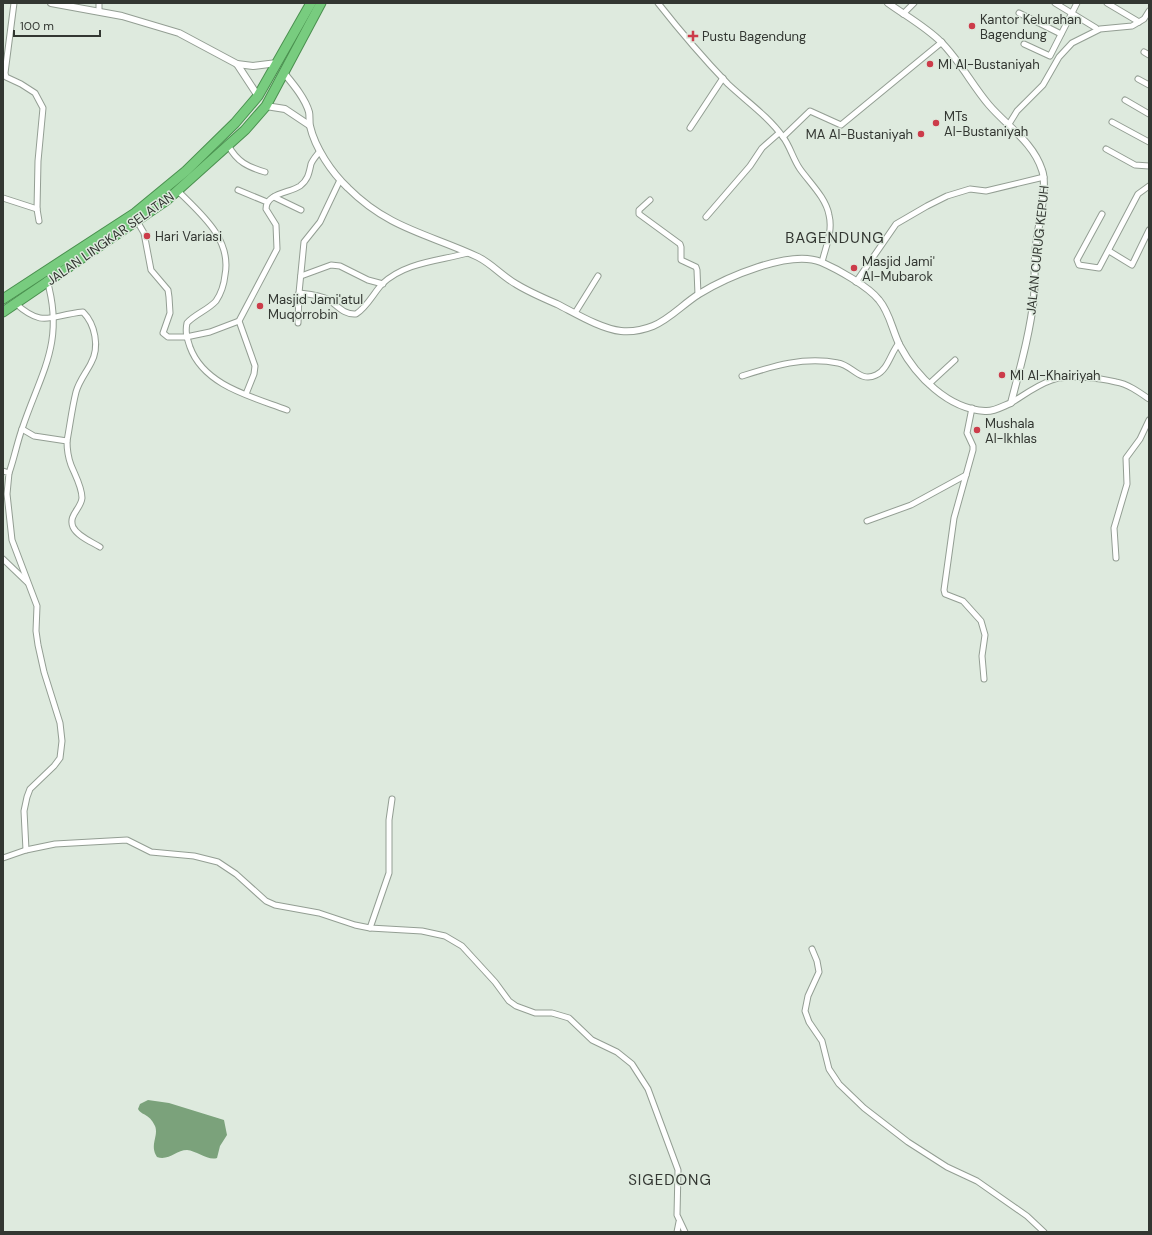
<svg xmlns="http://www.w3.org/2000/svg" width="1152" height="1235" viewBox="0 0 1152 1235" font-family="'DM Sans',sans-serif">
  <rect width="100%" height="100%" fill="#deeade"/>
  <path fill="#7ba27b" d="M148,1100L169,1103L224,1120L227,1135L220,1146L217,1158C208,1161 197,1151 187,1150C176,1150 169,1161 157,1157C149,1145 159,1136 155,1126C149,1113 142,1116 138,1109L140,1104Z"/>
  <g fill="none" stroke-linecap="round" stroke-linejoin="round">
    <g stroke="#939e93" stroke-width="7">
      <g id="minor">
        <path d="M14,3L5,73L6,77L21,84L35,93L43,108L38,161L37,209L39,221"/>
        <path d="M99,3V11"/>
        <path d="M658,3C680,31 703,58 728,84C746,101 768,116 783,137C790,146 793,159 800,169C810,183 826,198 829,215C833,231 826,246 822,262"/>
        <path d="M1055,3L1096,28"/>
        <path d="M1107,3L1139,22"/>
        <path d="M1019,13L1061,34"/>
        <path d="M903,14L914,3"/>
        <path d="M1024,44L1050,56L1077,3"/>
        <path d="M1144,52L1149,55"/>
        <path d="M1138,79L1149,85"/>
        <path d="M1125,100L1149,114"/>
        <path d="M1112,122L1149,142"/>
        <path d="M1009,124L1017,111L1043,85L1059,57L1072,43L1100,29L1132,26L1144,19L1149,11"/>
        <path d="M690,128L723,78"/>
        <path d="M783,137L810,111L841,125L942,42"/>
        <path d="M228,145C237,162 248,167 265,172"/>
        <path d="M1106,149L1135,165L1149,166"/>
        <path d="M238,190L267,202"/>
        <path d="M178,191C201,214 232,239 225,275C224,285 222,292 216,301C208,310 195,314 187,323C185,332 187,338 190,347C204,386 253,397 287,410"/>
        <path d="M274,197L301,210"/>
        <path d="M3,198L37,209"/>
        <path d="M650,200L639,210V214L680,244L681,247V260L696,267L697,270L698,295"/>
        <path d="M1102,214L1077,260L1079,265L1099,268L1138,194L1149,186"/>
        <path d="M706,217L750,166L762,148L779,133"/>
        <path d="M137,221L144,233L151,270L168,290L169,297L170,313L163,333L168,337H186L210,332L239,321L277,249L276,225L266,209C266,193 290,193 300,186C308,180 309,173 311,164C313,159 317,155 320,151"/>
        <path d="M1109,251L1132,265L1149,230"/>
        <path d="M301,276L331,265L340,266L368,280L383,284"/>
        <path d="M856,282L896,224L927,206L947,196L970,189L986,191L1044,177"/>
        <path d="M299,293C308,294 321,295 329,300C338,306 344,315 356,314C367,307 373,294 382,284C405,262 439,261 468,253"/>
        <path d="M15,303C44,329 50,315 83,312C95,324 100,347 91,363C86,373 79,381 76,392C72,408 70,425 67,441"/>
        <path d="M575,313L598,276"/>
        <path d="M239,321L255,366L254,374L246,394"/>
        <path d="M298,323L299,293L304,242L320,222L340,180"/>
        <path d="M742,376C773,366 805,356 838,363C852,365 860,383 876,375C888,370 891,352 899,343"/>
        <path d="M929,384L955,360"/>
        <path d="M1011,403C1024,395 1037,385 1052,380C1067,374 1100,378 1116,382C1128,384 1139,392 1149,399"/>
        <path d="M972,408L967,433L973,446V450L954,518L944,590L945,594L963,601L981,621L985,635L982,656L984,679"/>
        <path d="M22,429L34,436L67,441C67,449 68,457 71,465C75,475 82,487 82,498C81,509 68,515 73,527C77,536 92,542 100,547"/>
        <path d="M3,471L9,473L7,494L12,540L37,606L36,631L38,645L44,672L60,723L62,741L60,758L54,766L30,789L27,797L24,811L26,850"/>
        <path d="M9,473C14,459 17,443 22,429C41,372 65,343 47,280"/>
        <path d="M867,521L911,505L966,475"/>
        <path d="M1116,558L1114,528L1127,484L1126,458L1140,439L1149,420"/>
        <path d="M3,559L27,582"/>
        <path d="M3,858L26,850L55,844L127,840L151,852L194,856L218,862L236,874L266,901L275,905L319,913L355,925L370,928L422,931L445,936L462,946L495,982L509,1001L516,1006L535,1013H552L569,1018L592,1040L617,1052L632,1064L648,1089L678,1170L677,1215L685,1232"/>
        <path d="M370,928L389,873V820L392,799"/>
        <path d="M812,949L817,961L819,972L808,996L805,1011L809,1022L822,1041L829,1069L839,1084L864,1108L908,1142L947,1167L977,1181L1027,1216L1044,1232"/>
        <path d="M677,1232L679,1222"/>
      </g>
    </g>
    <g stroke="#939e93" stroke-width="8">
      <g id="tertiary">
        <path d="M51,3L122,16L179,33L237,64L258,96"/>
        <path d="M237,64L253,66L277,63"/>
        <path d="M284,73C293,84 305,98 309,112C310,116 309,121 310,126C315,148 332,173 348,188C389,229 429,234 478,257C492,264 502,276 516,284C529,292 543,298 557,304C575,313 601,329 621,331C632,332 643,330 653,326C670,319 683,304 699,294C725,278 790,249 821,262C837,269 868,286 879,300C890,313 892,330 900,346C916,376 948,409 985,411C994,412 1003,406 1011,403C1020,368 1030,333 1034,297C1035,280 1034,262 1036,245C1038,227 1048,186 1042,170C1033,142 1007,126 989,105C972,85 960,61 941,42C926,27 906,16 888,3"/>
        <path d="M266,106L285,109L309,125"/>
      </g>
    </g>
    <g stroke="#4a904f" stroke-width="11">
      <g id="trunk">
        <path d="M3,299L135,213L186,171L235,123L258,96L311,3"/>
        <path d="M3,312L167,200L245,130L266,106L321,3"/>
      </g>
    </g>
    <use href="#minor" stroke="#fff" stroke-width="5"/>
    <use href="#tertiary" stroke="#fff" stroke-width="6"/>
    <use href="#trunk" stroke="#78cc7f" stroke-width="9"/>
  </g>
  <g fill="#cc3c4a" stroke="#deeade" stroke-width="1.5">
    <circle cx="972" cy="26" r="4"/>
    <path d="M691 30h4v4h4v4h-4v4h-4v-4h-4v-4h4z"/>
    <circle cx="930" cy="64" r="4"/>
    <circle cx="936" cy="123" r="4"/>
    <circle cx="921" cy="134" r="4"/>
    <circle cx="147" cy="236" r="4"/>
    <circle cx="854" cy="268" r="4"/>
    <circle cx="260" cy="306" r="4"/>
    <circle cx="1002" cy="375" r="4"/>
    <circle cx="977" cy="430" r="4"/>
  </g>
  <g text-anchor="middle" stroke-width="3" stroke-linejoin="round" paint-order="stroke">
    <g font-size="13" fill="#333732" stroke="#deeade" text-anchor="start">
      <text x="980" y="24">Kantor Kelurahan<tspan x="980" dy="15">Bagendung</tspan></text>
      <text x="702" y="41">Pustu Bagendung</text>
      <text x="938" y="69">MI Al-Bustaniyah</text>
      <text x="944" y="121">MTs<tspan x="944" dy="15">Al-Bustaniyah</tspan></text>
      <text x="913" y="139" text-anchor="end">MA Al-Bustaniyah</text>
      <text x="155" y="241">Hari Variasi</text>
      <text x="862" y="266">Masjid Jami'<tspan x="862" dy="15">Al-Mubarok</tspan></text>
      <text x="268" y="304">Masjid Jami'atul<tspan x="268" dy="15">Muqorrobin</tspan></text>
      <text x="1010" y="380">MI Al-Khairiyah</text>
      <text x="985" y="428">Mushala<tspan x="985" dy="15">Al-Ikhlas</tspan></text>
    </g>
    <g font-size="13" fill="#333732" stroke="#deeade">
      <text transform="translate(110 238) rotate(-35)" y="5">JALAN LINGKAR SELATAN</text>
      <text transform="translate(1037 250) rotate(-84)" y="5">JALAN CURUG KEPUH</text>
    </g>
    <g font-size="15" letter-spacing="1" fill="#333732" stroke="#deeade">
      <text x="835" y="243">BAGENDUNG</text>
      <text x="670" y="1185">SIGEDONG</text>
    </g>
  </g>
  <rect width="1152" height="1235" fill="none" stroke="#333732" stroke-width="8"/>
  <path d="M14 30v6h86v-6" fill="none" stroke="#333732" stroke-width="2"/>
  <text x="20" y="30" font-size="12" fill="#333732" stroke="#deeade" stroke-width="3" paint-order="stroke">100 m</text>
</svg>
